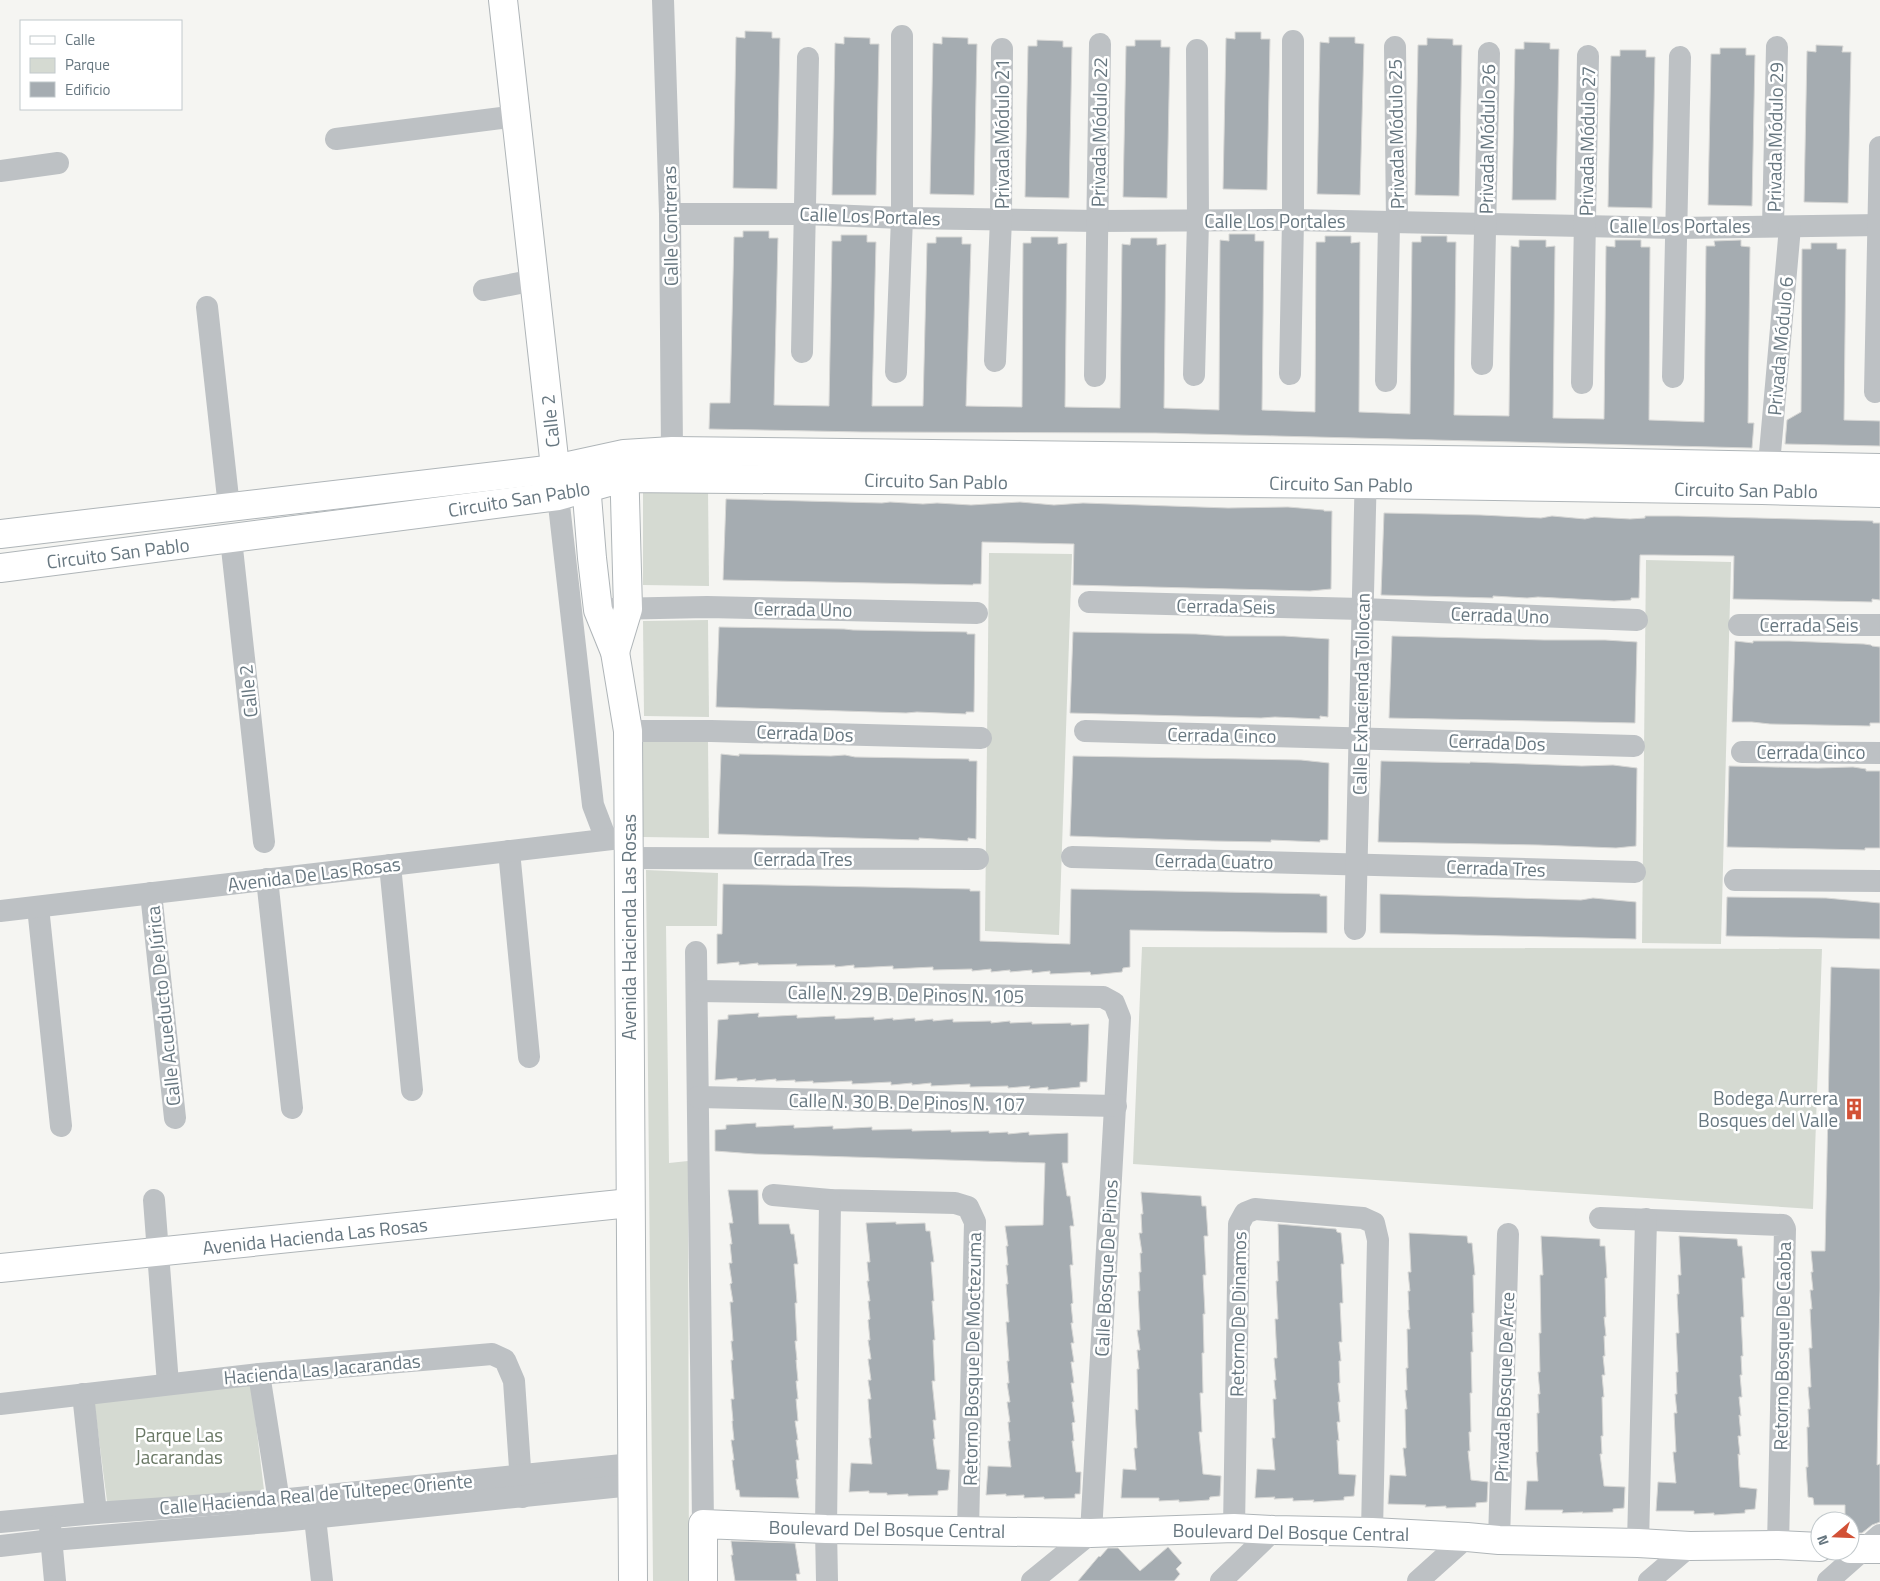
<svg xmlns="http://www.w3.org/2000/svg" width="1880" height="1581" viewBox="0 0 1880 1581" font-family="'Titillium Web',sans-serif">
  <rect width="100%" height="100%" fill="#f5f5f2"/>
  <g fill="#d5dad2">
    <path d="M708,489L709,586L643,585V490Z"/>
    <path d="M989,553L1072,554L1059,935L985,931Z"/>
    <path d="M1646,560L1731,562L1721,944L1642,943Z"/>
    <path d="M708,620L709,717L644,716L643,621Z"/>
    <path d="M708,741L709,838L643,837L642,742Z"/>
    <path d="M646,870L718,873L717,926H666L669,1163L688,1161L689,1581H653Z"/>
    <path d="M1142,947L1822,949L1813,1209L1133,1164Z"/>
    <path d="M251,1383L264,1490L108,1509L94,1401Z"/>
  </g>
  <g fill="#a5acb1" stroke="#d7d7d5">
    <path d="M745,31L772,32V38H780L777,189L733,188L736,37L745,38Z"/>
    <path d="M1235,32H1261V39H1270L1267,190L1223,189L1226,38L1235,39Z"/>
    <path d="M844,37L870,38V44H879L876,195H832L835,43L844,44Z"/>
    <path d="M942,37L968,38V44H977L974,195L930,194L933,43L942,44Z"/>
    <path d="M1329,37H1355V43L1364,44L1360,195L1317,194L1320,42L1329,43Z"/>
    <path d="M1427,38L1453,39V45H1462L1459,196L1415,195L1418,45H1427Z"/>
    <path d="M1037,40L1063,41V47H1072L1069,198L1025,197L1028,46H1037Z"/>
    <path d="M1135,40H1161V47H1170L1167,198L1123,197L1126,46H1135Z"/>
    <path d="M1524,42L1550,43V49H1559L1556,200H1512L1515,49H1524Z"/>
    <path d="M1816,45L1843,46L1842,52H1851L1848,203L1804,202L1807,51L1816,52Z"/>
    <path d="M1720,48H1746V55H1755L1752,206L1708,205L1711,54H1720Z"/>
    <path d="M1620,50H1646V57H1655L1652,208L1608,207L1611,56H1620Z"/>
    <path d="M743,231H769V238H778L774,405L829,406L832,241H841V235H867V242H876L872,406H923L927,243H936V237H962V244H971L966,406L1022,407L1023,243H1031V237H1058V244L1067,243L1065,407L1120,408L1122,244L1130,245L1131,238H1157V245L1166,244L1164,408L1219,410L1220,240L1229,241V234H1255V241H1264L1262,410L1315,412L1316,242H1325V236H1351V243L1360,242L1359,412L1410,414L1412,242H1421V236H1447V242H1456L1454,415L1509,416L1511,246L1519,247V240H1546V247L1555,246L1553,418L1602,419H1604L1606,246L1615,247V240H1641V247H1650L1649,420L1704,422L1706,246H1715L1714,241L1741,240V246L1750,247L1748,423H1754L1752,448L1156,433L862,432L709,429L710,403H730L734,237H743Z"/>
    <path d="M1811,243H1837V249H1846L1844,420L1880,421V446L1785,444L1787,420L1801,412L1802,249H1811Z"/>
    <path d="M726,499L882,503L890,502L923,504L937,503L971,505L1020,502L1054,505L1083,503L1228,508L1288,507L1324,510V511H1332L1331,589L1310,591L1073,585L1074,544L982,542L981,584H973V585L723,580Z"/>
    <path d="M1384,513L1481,515L1541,518L1552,516L1585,519L1594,517L1630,519L1645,518V516H1678L1873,521V523H1880V600L1872,599V602L1733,599L1734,556L1655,555H1640L1639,598H1631V600L1614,601L1538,597L1527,598L1493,596V598L1381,595Z"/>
    <path d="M719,627L844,629L853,630L967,632V634H975L974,712H966V714L917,712L906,713L716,707Z"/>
    <path d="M1073,632L1196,634L1225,636H1284L1329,639L1328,717L1320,716V719L1275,717L1261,718L1070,713Z"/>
    <path d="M1392,636L1544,640H1605L1637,642L1635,723L1389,718Z"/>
    <path d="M1735,641L1753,643V641H1789L1864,644L1871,645L1872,646L1880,647V723H1870V726L1770,724L1752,722H1732Z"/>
    <path d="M721,754L739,756V754L831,756L845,755L855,757L969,759V761H977L976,839L968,838V841L919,838V840L718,834Z"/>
    <path d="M1073,756L1301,760L1329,763L1328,840H1320V842L1271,840V842L1212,841L1070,836Z"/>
    <path d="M1381,761L1470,763V762L1582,766L1613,765L1637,768L1636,846L1616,848L1539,845L1378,842Z"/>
    <path d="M1729,766L1818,768L1853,767L1866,769V771H1880V848H1865V850L1727,847Z"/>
    <path d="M723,884L970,889V891H980V941L1070,944L1071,889L1320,894V896H1327V933L1130,930V967L1123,968L1122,972L1091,975L1090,972L1050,974V971L1032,973V970L1010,972V970L991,972V969L972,971V969L933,970V967L893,969V966L854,968V965L835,967V965L796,966L797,964L758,965V963L739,965V962L717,964V934H722Z"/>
    <path d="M1380,894L1581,900L1593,898L1636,902V939L1380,933Z"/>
    <path d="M1727,897L1826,898L1880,903V939L1726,936Z"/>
    <path d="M1831,967L1880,969V1289L1877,1465L1880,1464V1522L1872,1525L1862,1533H1850V1521H1845V1505H1814L1813,1498L1808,1497L1806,1467H1808L1807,1427H1809L1808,1409H1810L1808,1387H1811L1809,1348H1812L1810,1309H1812L1810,1290H1813L1811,1272H1813L1811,1251H1825Z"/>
    <path d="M759,1013L758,1017L797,1015V1018L835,1016V1019L874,1017V1020L893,1018V1020L915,1018V1021L933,1019V1021L953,1019V1022L991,1021V1023L1010,1021V1023L1032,1022V1024L1071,1023V1025L1089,1024L1087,1082H1080V1087L1048,1090V1087L1029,1089L1030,1086L1008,1088V1086L970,1087V1084L931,1086V1083L912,1085V1083L891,1085V1082L852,1084V1081L813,1083V1081L795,1082V1080L776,1081V1079L755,1081L756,1079L737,1081V1078L715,1080L718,1020L728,1019V1015Z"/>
    <path d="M756,1123V1127L794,1125V1128L833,1126V1129L872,1127V1130L912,1129V1131L951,1130V1132L989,1131V1133L1008,1132V1134L1029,1132V1135L1068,1133V1163H1062L1067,1196H1070L1074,1226H1070L1073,1265H1070L1073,1303L1071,1304L1073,1323H1071L1074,1343H1071L1074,1362H1071L1074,1383H1071L1074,1402H1072L1075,1422L1072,1423L1074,1441H1072L1076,1472H1081L1080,1494H1075V1498L1044,1499V1497L1024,1498V1495L1006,1496V1494L986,1495L988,1466L1011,1467L1008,1441H1010L1008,1422H1010L1007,1402H1010L1007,1383H1009L1007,1361H1009L1006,1322H1009L1006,1284H1008L1006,1265H1008L1006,1246H1008L1005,1226L1043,1225L1045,1163L755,1154L715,1151V1130L726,1129V1125Z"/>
    <path d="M728,1190H758L759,1224H789L791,1234H794L798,1264H794L797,1303H795L797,1341H795L797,1360H796L798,1381H796L798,1399H796L798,1421H795L798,1440H796L799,1460H796L798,1479H796L799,1498L740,1497L739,1490H736L732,1460H734L731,1440H734L732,1421H733L731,1399H734L731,1360H733L731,1341H733L730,1302H733L730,1284L732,1283L729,1263H732L730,1244H732L729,1223H733Z"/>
    <path d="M1141,1192L1201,1196L1202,1206H1206L1208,1236H1204L1206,1275H1203L1205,1314H1203L1204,1353H1202L1203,1393H1200L1202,1432H1199L1203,1474L1221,1476L1220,1496L1210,1497L1209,1500L1179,1502V1500L1159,1501V1498H1121L1123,1469L1136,1470L1134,1448H1137L1135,1409L1138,1410L1137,1369H1139L1137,1350H1140L1137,1330H1140L1138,1291H1140L1139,1272H1141L1140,1253H1142L1139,1233H1142L1141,1214H1143Z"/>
    <path d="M896,1222V1224L925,1223L926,1231H930L934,1262H931L934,1301H932L935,1340H933L935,1381H932L936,1420H933L935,1439H933L937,1469L950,1470L948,1490L938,1491V1495L908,1496V1494L887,1495V1493H869V1491L849,1492L851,1463L872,1464L869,1438H871L868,1399H871L868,1380H871L868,1359H871L868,1340H870L868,1320L870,1319L868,1301H870L867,1281H869L867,1262H870L866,1223Z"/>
    <path d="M1278,1224L1336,1229L1337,1232L1341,1233L1344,1264H1341L1343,1303H1340L1342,1342H1339L1341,1361H1339L1340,1383H1338L1340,1402H1338L1340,1422H1337L1339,1441L1337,1440L1339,1474L1356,1475L1354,1496L1344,1497V1500L1313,1502L1314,1500L1293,1501V1498L1274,1499L1275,1497L1255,1498L1257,1469L1275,1470L1272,1438H1275L1273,1399H1276L1274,1380H1276L1274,1358H1277L1275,1319H1278L1276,1281H1278L1277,1261H1279Z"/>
    <path d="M1409,1233L1467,1236L1468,1243H1472L1475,1275H1473L1474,1313H1472L1473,1332H1472L1473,1352H1471L1472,1393H1470L1471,1432H1469L1470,1451H1468L1471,1480L1488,1482L1487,1502L1476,1503V1507L1446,1508V1506L1425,1507L1426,1505L1388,1504L1390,1475L1406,1476L1403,1448H1406L1405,1409H1407L1405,1390H1407L1406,1368H1408L1407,1329H1410L1408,1310H1409L1408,1291H1410L1408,1272H1411Z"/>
    <path d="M1541,1236L1600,1239V1246H1605L1607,1278H1605L1606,1317H1604L1606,1336H1604L1605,1356H1603L1605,1375H1602L1604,1397H1602L1603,1436H1601L1602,1454H1600L1604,1486L1625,1487L1624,1508L1613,1509V1512L1582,1513L1583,1512L1562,1513L1563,1510H1525L1527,1481H1538L1536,1452H1538L1537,1413H1539L1538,1394H1540L1538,1372H1540L1539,1333H1541L1540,1275H1543Z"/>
    <path d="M1679,1236L1737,1239L1738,1246H1742L1745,1278H1742L1744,1317H1741L1743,1356H1741L1742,1375H1740L1742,1397H1739L1741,1416L1739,1415L1741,1436H1738L1740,1455L1738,1454L1740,1487L1757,1489L1755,1509L1745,1510V1513L1714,1515V1513L1694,1514V1511H1656L1658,1482L1676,1483L1673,1452H1676L1674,1413H1677L1675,1394H1677L1676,1372H1678L1676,1333H1679L1677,1294H1679L1678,1275H1681Z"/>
    <path d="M731,1541L795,1543L800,1574H796L797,1581H735L731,1555H733Z"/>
    <path d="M1168,1547L1182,1563L1176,1569L1180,1574L1174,1581H1078L1099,1556L1100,1557L1108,1548H1118L1140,1571Z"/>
  </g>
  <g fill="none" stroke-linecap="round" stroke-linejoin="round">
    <g stroke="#afb5b8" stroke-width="30">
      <g id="secondary">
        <path d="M503,0L557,485"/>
        <path d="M585,471L592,558L598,610L615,652L628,731L633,1581"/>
        <path d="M0,534L555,469L624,454L672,451L1520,461L1880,468"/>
        <path d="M0,568L558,496L623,478L1365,484L1762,490L1880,493"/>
        <path d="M615,652L628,609L624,461"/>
        <path d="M0,1268L630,1203"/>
        <path d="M1850,1549H1880"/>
        <path d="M703,1581V1524L826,1529L1091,1533L1234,1528L1274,1530L1372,1532L1467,1537L1499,1540L1638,1543L1690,1546L1778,1545L1820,1547"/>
      </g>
    </g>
    <g stroke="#bdc1c4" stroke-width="22">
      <path d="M663,0L670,214L672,451"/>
      <path d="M1395,47L1397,222"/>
      <path d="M336,139L517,116"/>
      <path d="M0,171L58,163"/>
      <path d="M670,214H805L902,218L1097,221L1293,220L1676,228L1880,225"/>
      <path d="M1773,226L1777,47"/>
      <path d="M484,290L535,280"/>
      <path d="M207,307L229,507"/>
      <path d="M802,352L808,58"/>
      <path d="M995,361L1001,219L1002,49"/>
      <path d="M1482,364L1489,53"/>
      <path d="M896,372L902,218V36"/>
      <path d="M1290,374L1293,220V41"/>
      <path d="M1194,375L1198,221L1197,50"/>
      <path d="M1095,376L1100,44"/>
      <path d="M1673,377L1680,57"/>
      <path d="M1386,381L1389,222"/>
      <path d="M1582,383L1588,56"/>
      <path d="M1875,392L1880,147"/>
      <path d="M1769,464L1790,227"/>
      <path d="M558,496L593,805L606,839"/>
      <path d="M231,539L264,842"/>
      <path d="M1089,602L1362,609L1637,620"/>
      <path d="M611,609L707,607L977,613"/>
      <path d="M1739,625H1880"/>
      <path d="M628,731H711L981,738"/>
      <path d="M1085,731L1634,746"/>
      <path d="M1742,752L1880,753"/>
      <path d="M509,851L529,1057"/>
      <path d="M1072,857L1635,872"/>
      <path d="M629,858L978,859"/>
      <path d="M390,865L412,1090"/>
      <path d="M267,879L292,1108"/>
      <path d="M1735,880L1880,881"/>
      <path d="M151,893L175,1118"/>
      <path d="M38,907L61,1126"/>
      <path d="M0,911L629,837"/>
      <path d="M1355,929L1366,468"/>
      <path d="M696,952L703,1524"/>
      <path d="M697,991L1103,997L1114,1003L1120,1018L1091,1533L1032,1581"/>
      <path d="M698,1097L1116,1106"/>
      <path d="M773,1195L830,1200L955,1203L968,1207L975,1222L968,1531"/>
      <path d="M154,1200L168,1384"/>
      <path d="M1600,1218L1783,1225L1785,1229L1778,1545"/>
      <path d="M259,1374L281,1514"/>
      <path d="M83,1394L96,1513"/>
      <path d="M0,1404L259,1374L492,1354L505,1360L514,1381L522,1497"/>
      <path d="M315,1518L322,1581"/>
      <path d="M0,1522L96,1513L279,1500L632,1464"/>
      <path d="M50,1526L55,1581"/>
      <path d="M1234,1528L1239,1224L1245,1213L1255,1209L1363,1218L1374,1223L1378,1240L1372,1532"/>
      <path d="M1499,1540L1508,1234"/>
      <path d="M1638,1543L1646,1219"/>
      <path d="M0,1546L52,1540L282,1521L632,1485"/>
      <path d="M827,1581L826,1529L830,1200"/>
      <path d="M1221,1581L1274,1530"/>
      <path d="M1418,1581L1467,1537"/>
      <path d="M1649,1581L1690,1546"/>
      <path d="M1828,1581L1880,1535"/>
    </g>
    <use href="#secondary" stroke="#fff" stroke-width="28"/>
  </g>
  <defs>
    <g id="building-bare" transform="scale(1.725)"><path d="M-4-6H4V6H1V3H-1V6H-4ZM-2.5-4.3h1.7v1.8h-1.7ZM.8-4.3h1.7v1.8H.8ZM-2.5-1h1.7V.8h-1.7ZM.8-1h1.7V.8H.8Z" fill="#d25136" stroke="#fff" stroke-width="2.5" paint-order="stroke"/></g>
  </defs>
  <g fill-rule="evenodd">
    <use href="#building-bare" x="1854" y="1109"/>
  </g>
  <g text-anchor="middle" stroke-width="5" stroke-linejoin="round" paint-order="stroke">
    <g font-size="19" fill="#677780" stroke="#fff">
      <text transform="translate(1099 132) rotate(-89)" y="7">Privada Módulo 22</text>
      <text transform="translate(1002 134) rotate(-90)" y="7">Privada Módulo 21</text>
      <text transform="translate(1396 134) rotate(-91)" y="7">Privada Módulo 25</text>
      <text transform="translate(1775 137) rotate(-89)" y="7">Privada Módulo 29</text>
      <text transform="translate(1487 139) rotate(-89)" y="7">Privada Módulo 26</text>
      <text transform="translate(1587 141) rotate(-89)" y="7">Privada Módulo 27</text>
      <text transform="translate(870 216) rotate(2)" y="7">Calle Los Portales</text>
      <text x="1275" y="228">Calle Los Portales</text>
      <text transform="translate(670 226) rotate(-91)" y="7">Calle Contreras</text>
      <text x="1680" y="233">Calle Los Portales</text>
      <text transform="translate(1780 346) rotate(-85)" y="7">Privada Módulo 6</text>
      <text transform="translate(550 421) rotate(-96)" y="7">Calle 2</text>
      <text transform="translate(936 481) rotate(1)" y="7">Circuito San Pablo</text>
      <text transform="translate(1341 484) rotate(1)" y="7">Circuito San Pablo</text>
      <text transform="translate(1746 490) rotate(1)" y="7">Circuito San Pablo</text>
      <text transform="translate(519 499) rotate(-9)" y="7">Circuito San Pablo</text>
      <text transform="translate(118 553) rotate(-7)" y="7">Circuito San Pablo</text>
      <text transform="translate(1226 606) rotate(1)" y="7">Cerrada Seis</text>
      <text transform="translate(803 609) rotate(1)" y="7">Cerrada Uno</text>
      <text transform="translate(1500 615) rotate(2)" y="7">Cerrada Uno</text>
      <text x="1809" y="632">Cerrada Seis</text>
      <text transform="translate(248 691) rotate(-96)" y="7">Calle 2</text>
      <text transform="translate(1361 694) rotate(-89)" y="7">Calle Exhacienda Tollocan</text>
      <text transform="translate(805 733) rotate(2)" y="7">Cerrada Dos</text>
      <text transform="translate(1222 735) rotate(1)" y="7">Cerrada Cinco</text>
      <text transform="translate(1497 742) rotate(2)" y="7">Cerrada Dos</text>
      <text x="1811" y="759">Cerrada Cinco</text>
      <text x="803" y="866">Cerrada Tres</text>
      <text transform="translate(1214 861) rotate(1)" y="7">Cerrada Cuatro</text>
      <text transform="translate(1496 868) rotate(2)" y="7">Cerrada Tres</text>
      <text transform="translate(314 874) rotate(-7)" y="7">Avenida De Las Rosas</text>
      <text transform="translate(629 927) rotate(-90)" y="7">Avenida Hacienda Las Rosas</text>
      <text transform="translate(906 994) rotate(1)" y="7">Calle N. 29 B. De Pinos N. 105</text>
      <text transform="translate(163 1006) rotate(-96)" y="7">Calle Acueducto De Júrica</text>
      <text transform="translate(907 1102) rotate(1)" y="7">Calle N. 30 B. De Pinos N. 107</text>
      <text transform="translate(315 1236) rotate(-6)" y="7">Avenida Hacienda Las Rosas</text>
      <text transform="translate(1106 1268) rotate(-87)" y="7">Calle Bosque De Pinos</text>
      <text transform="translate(1238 1314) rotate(-89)" y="7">Retorno De Dinamos</text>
      <text transform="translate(1782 1346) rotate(-89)" y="7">Retorno Bosque De Caoba</text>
      <text transform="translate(972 1359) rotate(-89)" y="7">Retorno Bosque De Moctezuma</text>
      <text transform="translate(322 1369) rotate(-5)" y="7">Hacienda Las Jacarandas</text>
      <text transform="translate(1504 1387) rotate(-88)" y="7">Privada Bosque De Arce</text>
      <text transform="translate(316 1494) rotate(-5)" y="7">Calle Hacienda Real de Tultepec Oriente</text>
      <text transform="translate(887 1529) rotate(1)" y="7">Boulevard Del Bosque Central</text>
      <text transform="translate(1291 1532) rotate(1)" y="7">Boulevard Del Bosque Central</text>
    </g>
    <g font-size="19" fill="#677780" stroke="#fff" text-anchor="end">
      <text x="1838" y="1105">Bodega Aurrera<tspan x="1838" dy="22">Bosques del Valle</tspan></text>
    </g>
    <g font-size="19" fill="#6a7865" stroke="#fff">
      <text x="179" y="1442">Parque Las<tspan x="179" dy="22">Jacarandas</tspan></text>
    </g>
  </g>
  <rect x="20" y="20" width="162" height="90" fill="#ffffff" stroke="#c2c9cc"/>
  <rect x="30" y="36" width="25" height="8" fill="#ffffff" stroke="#c2c9cc"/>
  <text x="65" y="45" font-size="15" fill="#677780">Calle</text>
  <rect x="30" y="58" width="25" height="15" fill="#d5dad2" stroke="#c2c9cc"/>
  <text x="65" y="70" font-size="15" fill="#677780">Parque</text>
  <rect x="30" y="82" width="25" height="15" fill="#a5acb1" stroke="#c2c9cc"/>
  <text x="65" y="95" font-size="15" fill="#677780">Edificio</text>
  <g transform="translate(1835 1536) rotate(251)"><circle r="24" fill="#ffffff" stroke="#c2c9cc"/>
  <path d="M0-4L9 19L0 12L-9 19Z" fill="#d25136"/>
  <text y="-8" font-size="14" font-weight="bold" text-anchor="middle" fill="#677780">N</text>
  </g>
</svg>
